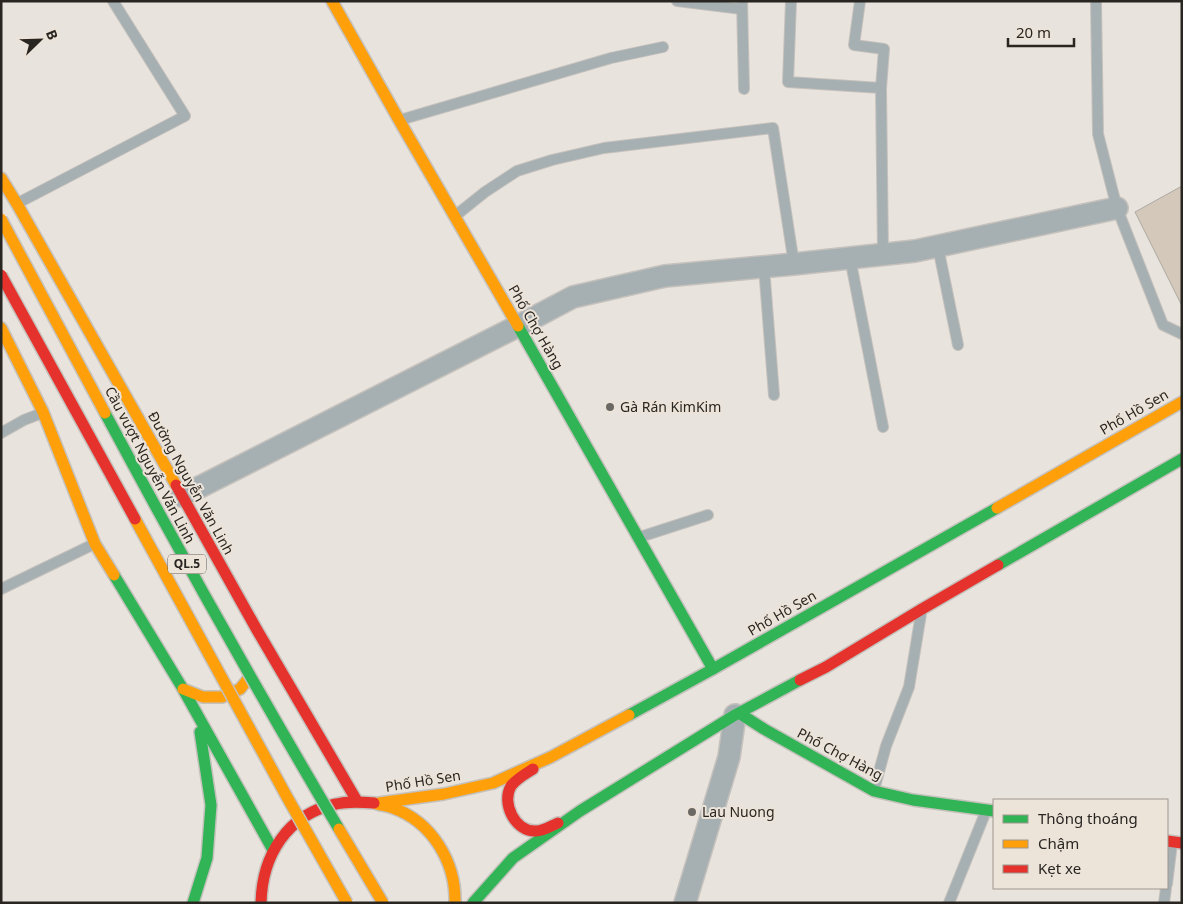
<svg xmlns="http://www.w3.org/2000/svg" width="1183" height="904" viewBox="0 0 1183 904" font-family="'Noto Sans',sans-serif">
  <rect width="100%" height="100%" fill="#e8e3dd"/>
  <path fill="#d3c8ba" stroke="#ada9a5" d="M1182,186V306L1135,212Z"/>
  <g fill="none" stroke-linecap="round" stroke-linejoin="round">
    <g stroke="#c5c1bc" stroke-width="12">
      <g id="lane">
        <path d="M677,1L742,9"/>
        <path d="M742,1L744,89"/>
        <path d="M791,1L788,82L881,88L883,254"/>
        <path d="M860,1L854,45L884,49L881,88"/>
        <path d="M1096,1L1098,134L1117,208L1163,325L1182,334"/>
        <path d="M400,120L611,58L663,47"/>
        <path d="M18,203L185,116L113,1"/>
        <path d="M455,216L485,192L517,171L552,160L604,148L773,128L794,264"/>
        <path d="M938,247L958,345"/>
        <path d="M850,258L883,427"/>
        <path d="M764,267L774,395"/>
        <path d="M1,433L24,420L42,413"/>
        <path d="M640,537L708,515"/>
        <path d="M1,589L94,544"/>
        <path d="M874,790L886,746L909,687L921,614"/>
        <path d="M1167,884L1172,843"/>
        <path d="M949,903L986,811"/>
        <path d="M1164,903L1166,888"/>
      </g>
    </g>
    <g stroke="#c5c1bc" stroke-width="24">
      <g id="street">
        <path d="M182,496L518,326L573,297L665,276L794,264L915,251L1117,208"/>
        <path d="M685,903L729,757L735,715"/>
      </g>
    </g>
    <g stroke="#c5c1bc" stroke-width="14">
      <g id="fast">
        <path d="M518,326L713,669"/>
        <path d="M998,565L1182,459"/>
        <path d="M114,575L183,689L273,850"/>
        <path d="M739,713L764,729L874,791L913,800L994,811"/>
        <path d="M629,715L713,669L997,508"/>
        <path d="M193,903L207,858L211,805L200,732"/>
        <path d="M473,903L513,858L580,811L735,715L800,680"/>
      </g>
    </g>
    <g stroke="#c5c1bc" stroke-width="14">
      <g id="slow">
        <path d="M332,1L399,120L518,326"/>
        <path d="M1,178L17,204L176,485"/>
        <path d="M1,328L43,412L95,544L114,575"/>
        <path d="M997,508L1182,402"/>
        <path d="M183,689L203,697H222L240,689L248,679"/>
        <path d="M374,803C380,805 387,806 393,808C432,822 456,862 455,903"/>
        <path d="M379,803L444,794L493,783L551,757L629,715"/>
      </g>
    </g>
    <g stroke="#c5c1bc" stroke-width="14">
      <g id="jam">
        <path d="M176,485L257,630L357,801"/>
        <path d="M800,680L826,667L922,609L998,565"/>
        <path d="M533,769C525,774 516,779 511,786C501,803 515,832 536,831C544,831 551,826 558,823"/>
        <path d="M1167,841L1182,843"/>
        <path d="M261,903C262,856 287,814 336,804C348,801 361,802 374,803"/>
      </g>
    </g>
    <use href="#lane" stroke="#a6afb2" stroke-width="10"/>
    <use href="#street" stroke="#a6afb2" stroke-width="21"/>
    <use href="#fast" stroke="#30b455" stroke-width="11"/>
    <use href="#slow" stroke="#ff9f0a" stroke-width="11"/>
    <use href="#jam" stroke="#e5322d" stroke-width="11"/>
    <g stroke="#c5c1bc" stroke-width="14" stroke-linecap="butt">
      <path id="fast-bridge" d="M105,413C180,553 258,692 339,829"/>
    </g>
    <g stroke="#c5c1bc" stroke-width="14" stroke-linecap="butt">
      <g id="slow-bridge">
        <path d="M1,219L105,413"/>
        <path d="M135,519L287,797L347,903"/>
        <path d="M339,829L383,903"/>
      </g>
    </g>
    <g stroke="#c5c1bc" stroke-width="14" stroke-linecap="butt">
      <path id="jam-bridge" d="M1,275L135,519"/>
    </g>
    <use href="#fast-bridge" stroke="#30b455" stroke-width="11"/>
    <use href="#slow-bridge" stroke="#ff9f0a" stroke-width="11"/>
    <use href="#jam-bridge" stroke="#e5322d" stroke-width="11"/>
  </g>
  <g fill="#6c6863" stroke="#ece3d9" stroke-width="2">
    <circle cx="610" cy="407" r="5"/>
    <circle cx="692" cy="812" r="5"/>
  </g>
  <g text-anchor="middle" stroke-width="4" stroke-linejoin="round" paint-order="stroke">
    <rect fill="#ece3d9" stroke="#645f59" stroke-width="1" x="168" y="554.5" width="38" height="19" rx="4"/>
    <g font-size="12" font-weight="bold" fill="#292622">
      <text x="187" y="568">QL.5</text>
    </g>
    <g font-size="14" fill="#292622" stroke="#ece3d9">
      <text transform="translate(536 327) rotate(60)" y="5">Phố Chợ Hàng</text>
      <text transform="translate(1134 412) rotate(-30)" y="5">Phố Hồ Sen</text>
      <text transform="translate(150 465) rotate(62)" y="5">Cầu vượt Nguyễn Văn Linh</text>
      <text transform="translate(191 483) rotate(61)" y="5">Đường Nguyễn Văn Linh</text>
      <text transform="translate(782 613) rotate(-30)" y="5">Phố Hồ Sen</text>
      <text transform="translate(840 754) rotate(28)" y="5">Phố Chợ Hàng</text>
      <text transform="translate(423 781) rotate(-9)" y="5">Phố Hồ Sen</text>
    </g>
    <g font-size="14" fill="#292622" stroke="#ece3d9" text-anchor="start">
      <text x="620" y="412">Gà Rán KimKim</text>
      <text x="702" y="817">Lau Nuong</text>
    </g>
  </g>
  <rect width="1183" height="904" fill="none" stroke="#292622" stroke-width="5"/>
  <rect x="993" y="799" width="175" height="90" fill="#ece3d9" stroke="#9e9790"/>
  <rect x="1003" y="815" width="25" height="8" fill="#30b455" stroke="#9e9790"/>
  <text x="1038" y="824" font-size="15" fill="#292622">Thông thoáng</text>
  <rect x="1003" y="840" width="25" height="8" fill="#ff9f0a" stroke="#9e9790"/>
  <text x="1038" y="849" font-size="15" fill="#292622">Chậm</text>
  <rect x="1003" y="865" width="25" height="8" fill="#e5322d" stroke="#9e9790"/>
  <text x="1038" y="874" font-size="15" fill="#292622">Kẹt xe</text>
  <g transform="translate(40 40) rotate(67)" stroke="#ece3d9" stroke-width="4" paint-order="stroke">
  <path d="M0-4L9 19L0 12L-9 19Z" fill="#292622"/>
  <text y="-8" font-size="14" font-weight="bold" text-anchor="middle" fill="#292622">B</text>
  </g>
  <path d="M1008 38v8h66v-8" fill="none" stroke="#292622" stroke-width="2.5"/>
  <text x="1016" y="38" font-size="15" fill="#292622" stroke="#ece3d9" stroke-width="4" paint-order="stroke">20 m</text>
</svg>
